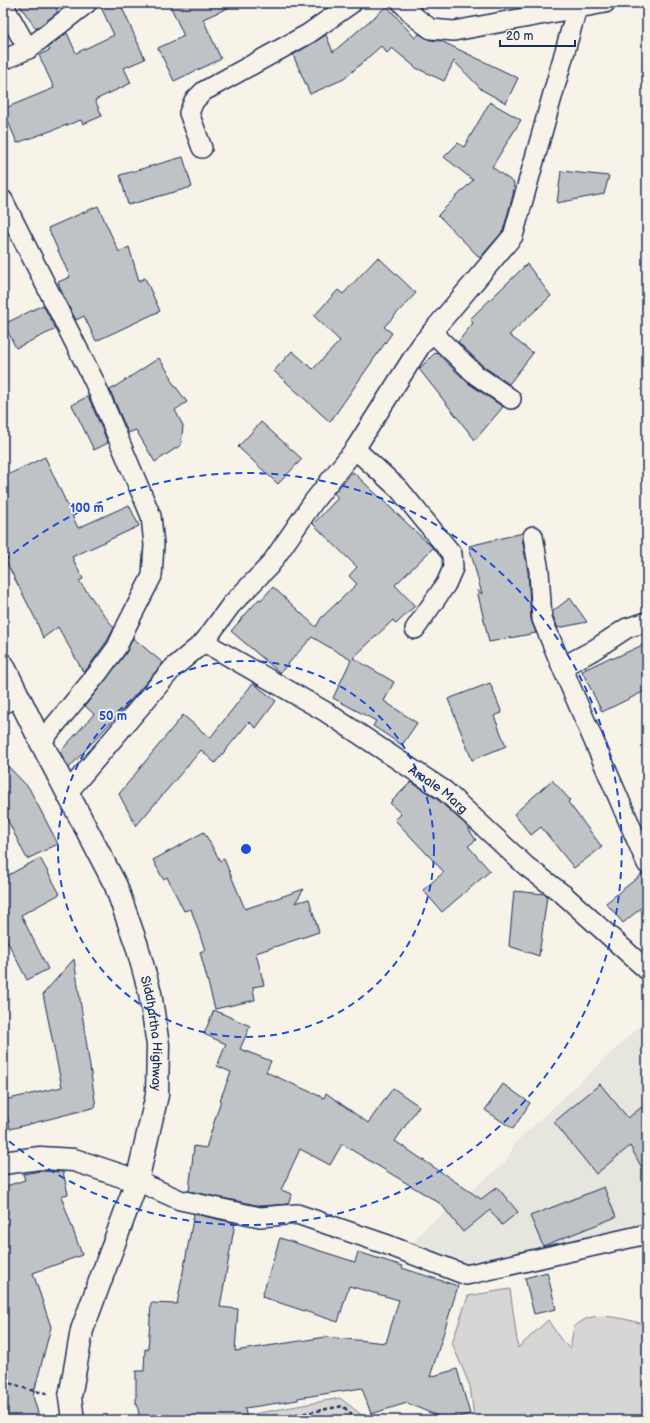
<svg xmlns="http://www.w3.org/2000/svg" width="650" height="1423" viewBox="0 0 650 1423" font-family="'Balsamiq Sans',sans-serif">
  <rect width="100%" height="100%" fill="#f7f3e8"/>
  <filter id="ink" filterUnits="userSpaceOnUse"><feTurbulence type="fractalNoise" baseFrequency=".025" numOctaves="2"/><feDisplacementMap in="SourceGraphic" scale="8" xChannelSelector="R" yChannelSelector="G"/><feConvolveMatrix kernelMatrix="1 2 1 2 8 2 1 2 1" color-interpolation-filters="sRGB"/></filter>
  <g filter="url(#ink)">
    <path fill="#e6e5de" d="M642,1024L647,1031V1222L616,1232L468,1268L411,1245L421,1232L505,1163L516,1142Z"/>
    <g fill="#d7d6d4" stroke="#798299">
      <path d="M510,1289L518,1348L548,1320L561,1340L570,1349L574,1326C578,1324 583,1320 588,1318C606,1313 629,1320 647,1325V1420H453L474,1417L470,1386L452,1343L468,1296Z"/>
      <path d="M340,1398L368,1420H256L254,1414Z"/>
    </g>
    <g fill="#c0c3c5" stroke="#1b2f5e">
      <path d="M18,3H54L58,12L36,29Z"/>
      <path d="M99,3H120L145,59L124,68L131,83L95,100L102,116L83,124L81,120L17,143L3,109L54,88L39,55L50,50L48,47L67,33L76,53L114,35Z"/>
      <path d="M169,3H239L203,19L221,59L174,81L158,48L184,36Z"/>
      <path d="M387,6L415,38L419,34L430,40L441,41L518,78L506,103L482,90L454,61L444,81L414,67V66L392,48L387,53L381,46L344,79L310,94L293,55L326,35L333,52Z"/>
      <path d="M490,102L521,120L492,167L514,183L513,195L503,231L480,258L438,215L473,180L444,157L458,143L464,147Z"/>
      <path d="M183,157L192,187L128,205L120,175Z"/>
      <path d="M561,171L609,176L604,194L557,203Z"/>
      <path d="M98,206L119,252L129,247L139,281L145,278L160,311L96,341L84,316L76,320L63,295L58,282L70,277L48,228Z"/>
      <path d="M378,257L416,293L384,327L392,333L330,422L274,371L292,351L313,369L340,341L314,316L338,290L343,294Z"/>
      <path d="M527,264L551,296L509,335L533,353L509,384L483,366L458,342L473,323L470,319Z"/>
      <path d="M43,305L56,329L16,348L4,324Z"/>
      <path d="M436,352L468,383L503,407L475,440L419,369Z"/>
      <path d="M159,358L172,378L170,379L187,402L175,410L183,426L181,445L155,462L136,430L128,433L110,390Z"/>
      <path d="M88,396L108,443L94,450L72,405Z"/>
      <path d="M261,422L302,459L278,484L238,447Z"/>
      <path d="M45,457L78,528L129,505L139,526L72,557L83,579L79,581L114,628L107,641L84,673L58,627L43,638L36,620L3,556V477Z"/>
      <path d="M353,472L433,548L395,585L415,606L396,624L393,620L353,658L394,682L384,701L417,723L402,745L373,726L376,721L333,698L351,660L312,637L280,673L231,631L259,599L261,600L273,587L316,627L321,618L357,584L349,576L357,567L313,524L338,498L334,493Z"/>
      <path d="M523,533L522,538L528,572L531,620L536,633L489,642L477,590L482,594L469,546Z"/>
      <path d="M570,598L587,622L558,628L553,616V611Z"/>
      <path d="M133,638L163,663L124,708L69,768L60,752L94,714L85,706L126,653Z"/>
      <path d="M647,643V690L602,712L582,671L611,657L612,659Z"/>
      <path d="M253,683L276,701L256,728L249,722L215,763L201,750L136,826L119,794L183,715L210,738Z"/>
      <path d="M490,683L502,713L494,716L506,746L472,760L448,699Z"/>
      <path d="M3,761L29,788L58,844L27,859L3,811Z"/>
      <path d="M552,780L570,800L568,802L602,847L574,868L541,827L531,835L514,814Z"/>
      <path d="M411,782L438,800L465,824L476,840L468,846L490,871L442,912L423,890L444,872L395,820L401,814L390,803Z"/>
      <path d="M204,832L220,861L224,859L245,909L304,889L295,903L309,899L319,932L256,953L264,985L253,987L255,1000L215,1009L200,952L205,950L191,909L184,911L167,877L163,879L153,860Z"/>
      <path d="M40,858L60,894L21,915L48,969L27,980L3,933V878Z"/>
      <path d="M642,874L647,875V903L623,923L606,903Z"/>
      <path d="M514,891L545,894L547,896L539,956L509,946Z"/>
      <path d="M74,959L96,1107L10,1129L4,1100L62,1087L43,994Z"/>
      <path d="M214,1010L250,1026L240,1049L271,1061L266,1072L324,1098L326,1093L368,1123L393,1088L419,1106L395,1141L481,1199L497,1187L518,1212L502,1225L490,1210L463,1232L441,1204L342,1144L330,1165L300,1149L281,1190L292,1194L288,1204L261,1206L189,1191L194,1146L206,1148L221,1100H220L231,1072L217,1066L226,1044L204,1034Z"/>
      <path d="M503,1084L530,1103L513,1129L485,1110Z"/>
      <path d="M600,1084L628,1118L647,1103V1177L630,1146L596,1174L554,1122Z"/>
      <path d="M40,1171L63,1172L68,1194L61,1196L82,1255L33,1273L51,1327L33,1396L40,1420H3V1187L25,1180L23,1174Z"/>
      <path d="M604,1187L616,1217L543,1246L530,1216Z"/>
      <path d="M194,1214L235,1223L220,1307L238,1309L235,1351L326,1337L386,1343L399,1300L349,1286L338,1322L262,1297L280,1238L355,1262L358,1252L403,1266L402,1268L458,1286L430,1377L457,1369L470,1414L447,1420L407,1403L371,1414L362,1388L298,1398V1400L245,1408L247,1420H140L137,1404H136V1371H144L145,1349L148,1350L151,1303L177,1304Z"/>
      <path d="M547,1272L556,1309L534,1314L525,1278Z"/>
    </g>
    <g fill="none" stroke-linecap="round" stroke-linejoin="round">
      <g stroke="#1b2f5e" stroke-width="22">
        <g id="minor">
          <path d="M6,3V10L28,49"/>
          <path d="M402,3L416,18L431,29L454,31L605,3"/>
          <path d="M3,60L28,49L87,3"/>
          <path d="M202,148L189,113L194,101L204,91L308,34L352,3"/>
          <path d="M3,200L94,381L151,516L154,545L152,576L127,625L117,647L98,673L41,742"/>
          <path d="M432,332L476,375L511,399"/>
          <path d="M355,449L399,489L452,554L453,568L446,584L415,629"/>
          <path d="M533,536L539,571L542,619L562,667"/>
          <path d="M647,622L627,628L592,651L562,667L647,864"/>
          <path id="s1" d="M204,642L326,712L445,791L526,866L564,895L647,970"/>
          <path d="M3,704L18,695"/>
          <path d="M68,792L173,668L204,642L231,605L270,565L314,501L355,449L421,345L513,236L577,8"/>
          <path d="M137,1181L180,1200L260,1217L297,1214L388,1245L466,1275L647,1234"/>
        </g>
      </g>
      <g stroke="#1b2f5e" stroke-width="25">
        <path id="secondary" d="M3,1163L40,1158L74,1160L137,1181"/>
      </g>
      <g stroke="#1b2f5e" stroke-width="25">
        <g id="trunk">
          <path id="s2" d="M3,665L41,742L116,886L137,946L150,993L158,1045L157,1095L137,1181L82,1330L70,1397L73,1420"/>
        </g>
      </g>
      <g stroke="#1b2f5e" stroke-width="2.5" stroke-dasharray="4 3" stroke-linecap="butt">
        <path d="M3,1381L34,1391L47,1393"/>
        <path d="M269,1420L343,1406L357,1420"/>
      </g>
      <use href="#minor" stroke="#f7f3e8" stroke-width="19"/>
      <use href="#secondary" stroke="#f7f3e8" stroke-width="22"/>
      <use href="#trunk" stroke="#f7f3e8" stroke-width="22"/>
    </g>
  </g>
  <g fill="none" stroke="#1d4ed8" stroke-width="2" stroke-dasharray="7 5">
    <circle cx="246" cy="849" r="188"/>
    <path d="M4 561A376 376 0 1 1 4 1137"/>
  </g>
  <g text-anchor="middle" stroke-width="3.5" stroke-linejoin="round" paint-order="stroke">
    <g font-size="13" fill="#1b2f5e" stroke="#f7f3e8">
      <text dy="5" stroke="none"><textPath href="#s1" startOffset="277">Amale Marg</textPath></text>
      <text dy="5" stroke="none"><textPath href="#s2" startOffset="401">Siddhartha Highway</textPath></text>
    </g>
  </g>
  <circle cx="246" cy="849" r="6" fill="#1d4ed8" stroke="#f7f3e8" stroke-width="2"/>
  <g font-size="12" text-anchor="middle" font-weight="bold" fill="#1d4ed8" stroke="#f7f3e8" stroke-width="3.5" stroke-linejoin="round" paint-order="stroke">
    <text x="87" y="512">100 m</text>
    <text x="113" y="720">50 m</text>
  </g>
  <rect width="650" height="1423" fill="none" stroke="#f7f3e8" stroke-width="16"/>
  <rect x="8" y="8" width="634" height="1407" fill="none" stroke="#1b2f5e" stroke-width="1.5" filter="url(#ink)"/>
  <path d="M500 40v6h75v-6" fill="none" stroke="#1b2f5e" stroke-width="2"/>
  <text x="506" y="40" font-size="12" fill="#1b2f5e" stroke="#f7f3e8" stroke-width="3" paint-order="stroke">20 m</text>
</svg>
